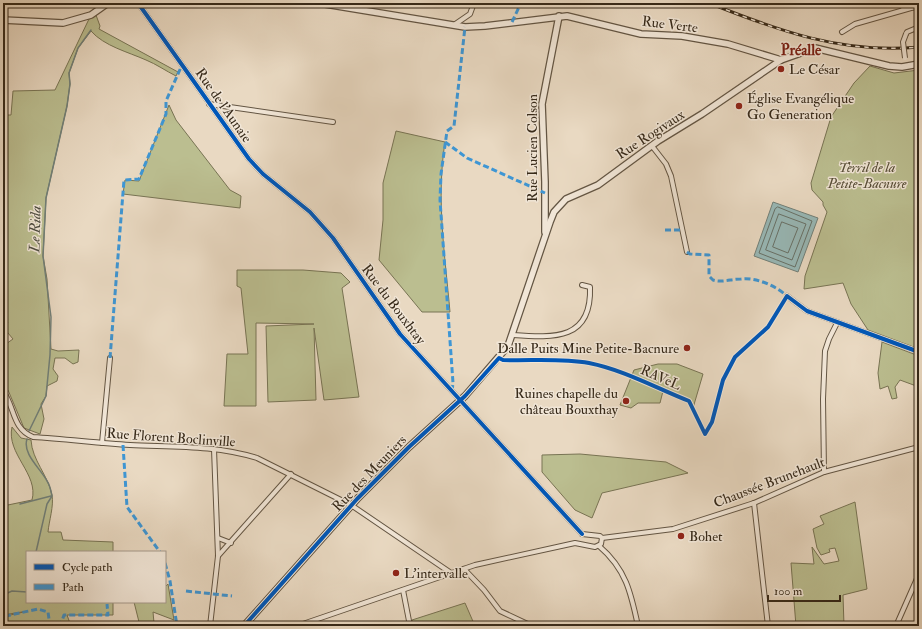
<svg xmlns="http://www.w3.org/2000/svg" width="922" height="629" viewBox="0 0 922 629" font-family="'IM FELL Double Pica',serif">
  <rect width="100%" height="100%" fill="#e9d9c2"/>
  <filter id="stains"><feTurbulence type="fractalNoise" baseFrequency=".005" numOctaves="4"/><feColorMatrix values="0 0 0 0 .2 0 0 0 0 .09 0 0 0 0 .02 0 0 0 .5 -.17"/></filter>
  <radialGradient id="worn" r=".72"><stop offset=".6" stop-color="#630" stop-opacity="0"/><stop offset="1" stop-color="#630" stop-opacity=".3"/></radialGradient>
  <g fill="#bbbe90" stroke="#787454">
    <path d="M96,15L100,26L99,29L178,72L176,76C166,71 156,64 146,60C128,52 104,46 91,31L78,48L69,73L70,84L67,106L46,198L43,256L47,279L51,349L58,351L79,350L78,362L73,364L65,358H55L53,369L58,376L57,381L47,386L46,396L41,404L44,419L40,434L24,428L8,390L3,385V346L13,339L3,327L8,323L3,316V178L6,169L7,115H11L13,91L55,90L89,19Z"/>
    <path d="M870,66L894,73L919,70V349L868,330L851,304L843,283L804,289L805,276L827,212L823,205V202L812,190L811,183L831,117L854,83Z"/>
    <path d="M169,105L176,120L230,190L241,196L240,208L123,194L125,180L139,181Z"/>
    <path d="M396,131L445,142C436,199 445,255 450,312H422L379,260L383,220V183Z"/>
    <path d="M237,270H303L341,273L350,282L342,288L359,397L324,400L314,328L316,400L268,402L266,326L314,324L256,323V406H224L227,354H248L241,288L237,286Z"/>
    <path d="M882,342L919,356V387L900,380L895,387L897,398L892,399L888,386L880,389L878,373Z"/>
    <path d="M658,364H677L703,374L693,408L689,401L663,391L660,403H638L631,408L620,405L634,370Z"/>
    <path d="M12,427L21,438L31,440C32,460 48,475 52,495C54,506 49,521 48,532H61L63,540L113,542V552H27V602H113V615H67L71,626H4L3,618L6,616L28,611L3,615V506L32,500C39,474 6,454 12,427Z"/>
    <path d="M580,454L666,462L688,473L602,493L592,518L575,510L542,472V455Z"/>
    <path d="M855,502L867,589L843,595L844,626H796L791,563L814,564L812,547L824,564L839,561L835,548L829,549L830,552L821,555L817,548L813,529L824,524L820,516Z"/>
    <path d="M168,584L174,620L153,612L154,623L164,626H140L134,602H165V587Z"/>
    <path d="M465,603L475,626H415L412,620Z"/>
  </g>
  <path fill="#98b9b8" stroke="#717f78" d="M773,202L818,218L798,272L754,256Z"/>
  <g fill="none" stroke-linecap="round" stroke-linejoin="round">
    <g stroke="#677168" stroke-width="1">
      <path d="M778,207L812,221L795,267L759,253L775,209Z"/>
      <path d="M779,214L806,224L792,260L766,250Z"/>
      <path d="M782,222L798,228L788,253L773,247Z"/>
    </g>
    <g stroke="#717f78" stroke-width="1.5">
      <path d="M29,431L46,396L50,355L51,317L43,256L46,198L67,106L70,84L69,73L78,48L91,30"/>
      <path d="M27,439C22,454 41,469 47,481C50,485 51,491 52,496L47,504L36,552"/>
      <path d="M20,504L51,496"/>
      <path d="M3,595L12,591L27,592"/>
    </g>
    <g stroke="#635543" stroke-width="6">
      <g id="minor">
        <path d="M138,3L249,159L263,174L310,212L333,238L400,334L582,534"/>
        <path d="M900,3L904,9"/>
        <path d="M454,25L470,14L474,3"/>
        <path d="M842,32L855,24L911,8L919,7"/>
        <path d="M906,34L907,32L919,27"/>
        <path d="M209,104L333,122"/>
        <path d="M652,146L666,164L671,176L687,252"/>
        <path d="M787,296L807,311L919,352"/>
        <path d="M513,335C555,338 592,340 590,287L582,285"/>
        <path d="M3,391C15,407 12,429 33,437C65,439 98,443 130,445C172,447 216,445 257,458L351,505L451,573"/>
        <path d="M102,443L110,358"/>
        <path d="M824,472L823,399L825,351L829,339L837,323"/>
        <path d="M754,503L768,626"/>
        <path d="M218,538L231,543"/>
        <path d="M602,538L673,529L754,503L824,472L919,447"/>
        <path d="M599,546C626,569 631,593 638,626"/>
        <path d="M218,556L291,474"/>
        <path d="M464,569L484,590L500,611L532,626"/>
        <path d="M403,590L410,626"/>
        <path d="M210,626L218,556L214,449"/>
        <path d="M297,626L475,565L575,543L595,547L601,544L602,538L600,536L582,534"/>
        <path d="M896,626L919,574"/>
      </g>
    </g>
    <g stroke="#635543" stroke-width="8">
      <g id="tertiary">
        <path d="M319,3L465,27L485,26L567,16L641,34L682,36L728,44L781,60L815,48L889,66L902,67L919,64"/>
        <path d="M3,20L63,23L91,15L108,3"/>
        <path d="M545,232V182L542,104L559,16"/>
        <path d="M244,626L357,499L409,447L465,396L508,346L550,222L554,212L566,199L598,185L658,141L702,114L781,60"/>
      </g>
    </g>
    <use href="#minor" stroke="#f1e6d7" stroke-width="4"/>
    <use href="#tertiary" stroke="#f1e6d7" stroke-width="5.5"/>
    <g stroke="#362919" stroke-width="3">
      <path id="rail" d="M709,3C779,31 842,54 919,47"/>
    </g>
    <use href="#rail" stroke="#f1e6d7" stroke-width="1.5" stroke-dasharray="4.5" stroke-linecap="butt"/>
    <g stroke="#635543" stroke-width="6" stroke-linecap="butt">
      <path id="minor-bridge" d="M905,58L903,42L906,34"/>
    </g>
    <use href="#minor-bridge" stroke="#f1e6d7" stroke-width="4"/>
    <g stroke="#3e96d4" stroke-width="3" stroke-dasharray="6 3" stroke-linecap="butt">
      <path d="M512,22L521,3"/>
      <path d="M445,142L467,158L545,193"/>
      <path d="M665,230H681"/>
      <path d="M687,252L690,254L709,255V276L713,280C722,283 731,279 741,279C756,277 776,286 787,296"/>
      <path d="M110,358L124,180L139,179L166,114V101L182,65"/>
      <path d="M452,391L453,383L440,200L441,174L447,131L454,126L465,27"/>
      <path d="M123,445L127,507L160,552"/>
      <path d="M165,563L170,581L177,626"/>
      <path d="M186,591L232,596"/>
      <path d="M4,626L6,616L38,609L48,612L50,626"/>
      <path d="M58,626L62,621L64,615H108L107,604"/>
    </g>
    <g stroke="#f1e6d7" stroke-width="6">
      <g id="cycleway">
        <path d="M138,3L249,159L263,174L310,212L333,238L400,334L582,534"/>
        <path d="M244,626L357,499L409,447L465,396L499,358L503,360C531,361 561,358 589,363C624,370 656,388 689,401L705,434L712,422L723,380L735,357L768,327L787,296L807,311L919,352"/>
      </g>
    </g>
    <use href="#cycleway" stroke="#0057b8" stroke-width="4"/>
  </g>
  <g fill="#8f2418" stroke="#f1e6d7" stroke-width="1.5">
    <circle cx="781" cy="69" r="4"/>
    <circle cx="739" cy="106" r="4"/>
    <circle cx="687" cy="348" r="4"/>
    <circle cx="626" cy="401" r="4"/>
    <circle cx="681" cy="536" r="4"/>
    <circle cx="396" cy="573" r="4"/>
  </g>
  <g text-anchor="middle" stroke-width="3" stroke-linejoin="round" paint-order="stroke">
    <g font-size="14" fill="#362919" stroke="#f1e6d7">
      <text transform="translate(670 24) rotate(7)" y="5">Rue Verte</text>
      <text transform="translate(224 105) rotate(55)" y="5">Rue de l'Aunaie</text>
      <text transform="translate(650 134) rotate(-33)" y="5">Rue Rogivaux</text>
      <text transform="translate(532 148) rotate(-90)" y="5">Rue Lucien Colson</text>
      <text transform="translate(394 304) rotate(53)" y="5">Rue du Bouxhtay</text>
      <text transform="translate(661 377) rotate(24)" y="5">RAVeL</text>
      <text transform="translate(171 437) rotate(4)" y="5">Rue Florent Boclinville</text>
      <text transform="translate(369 473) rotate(-46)" y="5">Rue des Meuniers</text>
      <text transform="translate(769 482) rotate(-21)" y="5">Chaussée Brunehault</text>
    </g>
    <g font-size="14" fill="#362919" stroke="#f1e6d7" text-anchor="start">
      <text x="789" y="74">Le César</text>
      <text x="747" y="103">Église Evangélique<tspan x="747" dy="16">Go Generation</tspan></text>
      <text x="679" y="353" text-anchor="end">Dalle Puits Mine Petite-Bacnure</text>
      <text x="618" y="398" text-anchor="end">Ruines chapelle du<tspan x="618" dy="16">château Bouxthay</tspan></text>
      <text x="689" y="541">Bohet</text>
      <text x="404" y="578">L'intervalle</text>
    </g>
    <g font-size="14" font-style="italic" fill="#574e37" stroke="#f1e6d7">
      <text x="867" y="172">Terril de la<tspan x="867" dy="16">Petite-Bacnure</tspan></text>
    </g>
    <g font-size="15" font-weight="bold" fill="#7a1f14" stroke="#f1e6d7">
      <text x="801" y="55">Préalle</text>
    </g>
    <g font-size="15" font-style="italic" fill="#4e4d41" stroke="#f1e6d7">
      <text transform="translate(35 229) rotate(-88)" y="5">Le Rida</text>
    </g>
  </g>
  <rect width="922" height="629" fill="none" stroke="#e9d9c2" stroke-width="16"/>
  <rect x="4" y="4" width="914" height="621" fill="none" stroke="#362919" stroke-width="2"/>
  <rect x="8" y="8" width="906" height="613" fill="none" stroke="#362919"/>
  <rect x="26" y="551" width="140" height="52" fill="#f1e6d7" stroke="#a69a8b"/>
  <rect x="34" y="564" width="20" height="6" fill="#0057b8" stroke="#a69a8b"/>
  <text x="62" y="571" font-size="12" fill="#362919">Cycle path</text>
  <rect x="34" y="584" width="20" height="6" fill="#3e96d4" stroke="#a69a8b"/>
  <text x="62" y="591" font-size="12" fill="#362919">Path</text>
  <path d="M768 595v6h72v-6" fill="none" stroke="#362919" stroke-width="2"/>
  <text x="774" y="595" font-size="12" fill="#362919" stroke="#f1e6d7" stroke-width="3" paint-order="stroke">100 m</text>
  <rect width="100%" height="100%" filter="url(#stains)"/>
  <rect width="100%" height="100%" fill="url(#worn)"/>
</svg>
